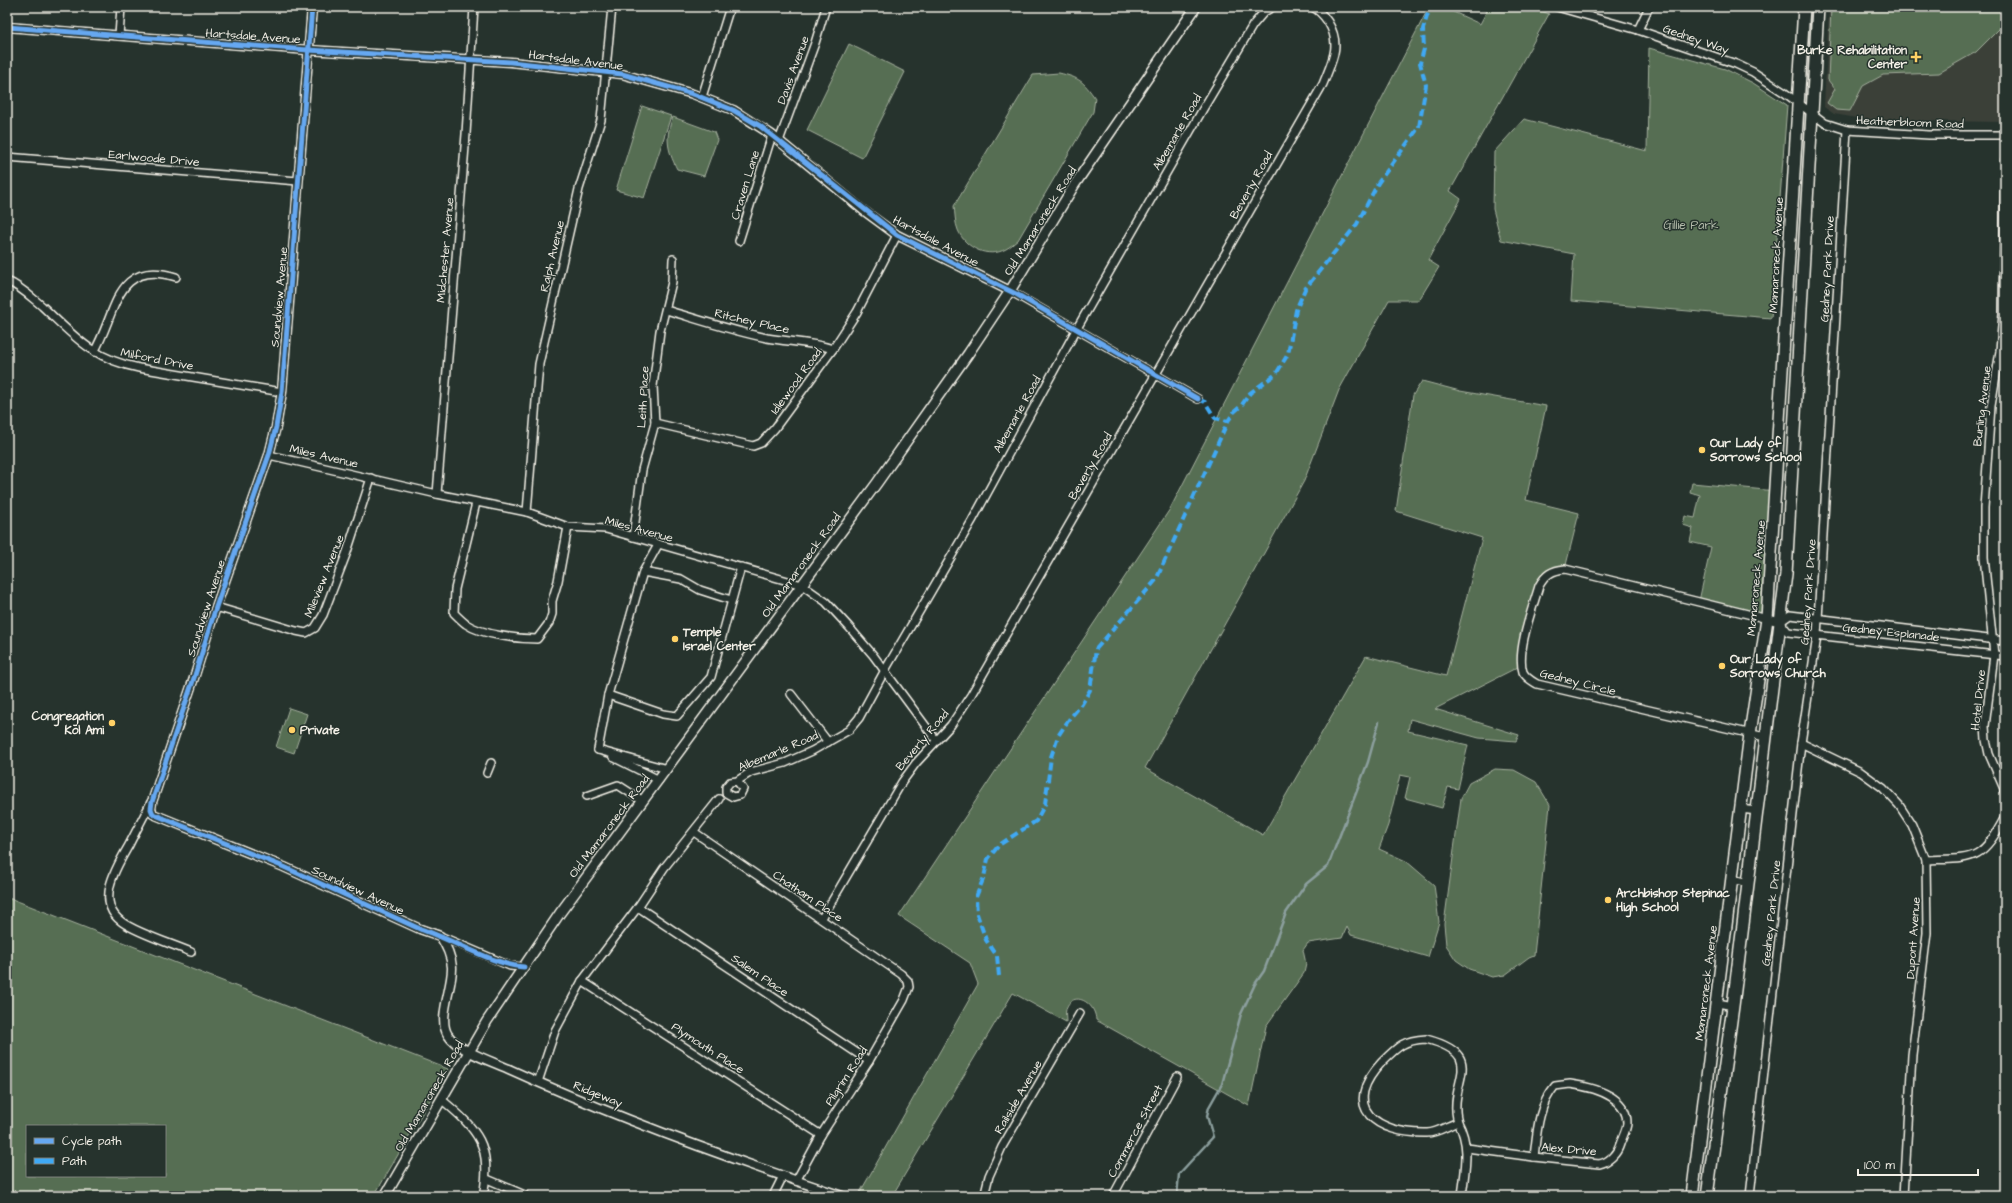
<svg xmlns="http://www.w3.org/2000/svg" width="2012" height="1203" viewBox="0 0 2012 1203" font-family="'Architects Daughter',sans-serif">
  <rect width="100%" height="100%" fill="#26332d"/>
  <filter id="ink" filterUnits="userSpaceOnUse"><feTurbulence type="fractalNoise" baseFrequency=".025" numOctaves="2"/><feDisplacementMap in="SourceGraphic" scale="8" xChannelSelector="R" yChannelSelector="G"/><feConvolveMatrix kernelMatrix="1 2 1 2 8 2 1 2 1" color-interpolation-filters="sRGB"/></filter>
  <g filter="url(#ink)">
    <path fill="#3b4039" d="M1829,7H2005V122L1868,120L1834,114L1824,107Z"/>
    <g fill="#566e53" stroke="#a5b09e" fill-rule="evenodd">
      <path d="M1429,7H1448L1447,9L1480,24L1489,7H1531L1549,14L1450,191L1461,199L1428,260L1439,267L1419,300H1389L1339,390L1304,481L1145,768L1263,835L1366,656L1446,676L1482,538L1396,511L1413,395L1422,381L1460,391L1546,406L1526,500L1579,513L1565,569L1543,579L1522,650V665L1435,709L1519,735L1516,741L1479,738L1410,719L1408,731L1468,745L1458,789L1448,787L1442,808L1405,798L1410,777L1400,775L1388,825L1379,849L1406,861L1434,885L1439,922L1428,957L1351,935L1347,927L1342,938L1308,943L1303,950L1306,964L1304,973L1266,1026L1249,1106L1096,1020C1095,1001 1072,990 1066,1009C1065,1013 1066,1018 1066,1022L1013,993L892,1196H858L978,984L970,963L899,916L1170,509Z"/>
      <path d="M1831,7H2005V23L1976,52L1939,73L1883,75L1863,86L1850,111L1836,110L1827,103L1835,89L1828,80Z"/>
      <path d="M849,44L905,72L862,158L807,130Z"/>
      <path d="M1649,48L1725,69L1753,83L1787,105L1771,318L1571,301L1574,254L1501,240L1493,209L1494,152L1524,119L1647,151Z"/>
      <path d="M1059,73C1080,78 1083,81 1095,98L1093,112L1018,240C1014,243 1010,247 1006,249C988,259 965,248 958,230C955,223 955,213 954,206L1033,75Z"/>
      <path d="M642,106L671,116L644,198L616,190Z"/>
      <path d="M673,117L714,132L717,140L704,176L677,169C667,149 665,137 673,117Z"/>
      <path d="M1692,483L1776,491L1767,619L1699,601L1711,547L1690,542L1693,528L1683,525L1685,516L1695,518L1700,495L1690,492Z"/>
      <path d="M289,708L307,714L294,753L276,747Z"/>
      <path d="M1495,769L1514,770L1536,782L1550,805L1534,955L1529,957L1505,975L1492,977L1469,969L1456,960L1446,945L1444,924L1461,798L1469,783Z"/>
      <path d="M7,899H12L448,1069L374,1196H7ZM27,1126H165V1176H27Z"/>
    </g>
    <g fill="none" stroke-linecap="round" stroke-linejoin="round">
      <path stroke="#8c9f9e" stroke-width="2.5" d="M1177,1196L1179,1174L1213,1137L1207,1116L1209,1107L1222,1084L1241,1014L1255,984L1264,971L1286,913L1306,884L1328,866L1368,762L1379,722"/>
      <g stroke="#f4f1e8" stroke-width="10">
        <g id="minor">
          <path d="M1557,7L1638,30L1736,64L1753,72L1785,93L1825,123L1847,130L1929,135H2005"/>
          <path d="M1638,30L1649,7"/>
          <path d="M119,36L121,7"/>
          <path d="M702,97L730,7"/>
          <path d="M779,141L815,43L826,7"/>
          <path d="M7,157L298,181"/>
          <path d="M2005,160L2003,313L2000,351L1991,406L1984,508V557L1994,655L1985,726L1986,740L1989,754L2005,791"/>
          <path d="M739,241L772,135"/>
          <path d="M7,281C20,286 31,297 42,306C75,337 93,359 139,368L282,392"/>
          <path d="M1010,291L1198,399"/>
          <path d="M666,310C700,320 733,331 767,338C789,342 812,342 833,349"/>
          <path d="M94,352C117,313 115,258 176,277"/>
          <path d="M655,423L753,446L761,443L775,428L833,349L857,312L897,235"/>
          <path d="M269,455L437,494L527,512L568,527L606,529L802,585L826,602L849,627L873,655L936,740"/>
          <path d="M437,494L466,134L474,7"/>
          <path d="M476,503L455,589L454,613C458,617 462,621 466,624C482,635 518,639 537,639L549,623L552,614V601L558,581L568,527"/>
          <path d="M527,512L539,364L579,189L601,120L612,7"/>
          <path d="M633,537L642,470L655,423L653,386L660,331L672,282L673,259"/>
          <path d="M658,545L643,572L608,695L663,714L677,716L711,677L741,567"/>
          <path d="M643,572L681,579L700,590L731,600"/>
          <path d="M216,607L296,631L306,633L315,628L323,615L347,552L371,478"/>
          <path d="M1780,622L1790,615L2005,641"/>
          <path d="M791,694L828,742"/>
          <path d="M1765,737L1537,684C1532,681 1526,678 1523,672C1516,651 1533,607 1539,586C1545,575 1552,570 1565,569L1780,622L1788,632L2005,656"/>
          <path d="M1801,743L1861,772L1883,788L1899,805L1912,825L1926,860L1927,933L1912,1055L1904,1196"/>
          <path d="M598,750L667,769"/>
          <path d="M598,750L608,695"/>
          <path d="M613,757L659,780"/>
          <path d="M487,773L491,763"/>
          <path d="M737,781L743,789L740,795L733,797L726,793V787L730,782L737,781L751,772L785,763L812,751L849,730L859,718L884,672L972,521L1076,330L1203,109L1253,25L1264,12L1273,7"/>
          <path d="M587,796L618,785L643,801"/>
          <path d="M151,802C144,816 136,831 129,845C117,866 94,902 122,922C137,933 172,944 191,952"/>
          <path d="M1741,809L1757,811"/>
          <path d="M694,832L901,974L908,981L909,987L904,1000L869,1061L821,1135L796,1181"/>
          <path d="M1926,860C1974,858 1981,862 2005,817"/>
          <path d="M1732,879L1748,883"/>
          <path d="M638,907L869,1061"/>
          <path d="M822,918L902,782L916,763L951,725L971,695L1323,84C1332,61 1342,45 1328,22C1324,16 1319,10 1312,7"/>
          <path d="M440,936L510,966L524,967"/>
          <path d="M582,981L821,1135"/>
          <path d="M1718,1003L1733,1006"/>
          <path d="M1426,1039C1491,1056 1446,1082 1458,1122C1449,1125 1437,1133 1427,1133C1377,1134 1339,1108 1382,1062C1398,1046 1404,1040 1426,1039Z"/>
          <path d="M538,1082L555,1031L582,981L638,907L664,868L719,799"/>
          <path d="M1570,1084C1591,1087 1627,1095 1627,1123C1627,1129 1622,1138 1620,1144C1617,1154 1609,1162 1599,1164L1534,1157C1537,1132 1538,1106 1555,1086Z"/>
          <path d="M441,1099C478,1130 493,1146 483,1196"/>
          <path d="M1458,1122C1471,1147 1465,1169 1462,1196"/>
          <path d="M1467,1148L1534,1157"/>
          <path d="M487,1179L527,1196"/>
          <path d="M773,1196L783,1176"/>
          <path d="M984,1196L989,1176L1002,1147L1080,1013"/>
          <path d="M1113,1196L1177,1077"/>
          <path d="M1750,1196L1801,743L1817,636L1847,130"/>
        </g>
      </g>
      <g stroke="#f4f1e8" stroke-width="11">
        <g id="tertiary">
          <path d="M312,7L282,392L276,427L269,455L216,607L195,675L152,802L151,809L153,814L284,867L420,929L440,936C446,945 451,955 452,967C453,986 437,1019 448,1035C458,1051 494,1062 511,1070C619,1119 730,1159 842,1196"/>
          <path d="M7,27L308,50L511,62L622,74L693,94L733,110L772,135L863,210L897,235L1010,291"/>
        </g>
      </g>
      <g stroke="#f4f1e8" stroke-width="12">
        <path id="secondary" d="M385,1196L487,1021L560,913L877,483L968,354L1010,291L1075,184L1196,7"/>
      </g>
      <g stroke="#f4f1e8" stroke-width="14">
        <g id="primary">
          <path d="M1692,1196L1750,734L1767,619L1804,7"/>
          <path d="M1707,1196L1733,1006L1786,574L1818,7"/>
        </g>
      </g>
      <use href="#minor" stroke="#26332d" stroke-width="7"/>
      <use href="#tertiary" stroke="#26332d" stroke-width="8"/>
      <use href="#secondary" stroke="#26332d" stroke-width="9"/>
      <use href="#primary" stroke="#26332d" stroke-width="11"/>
      <g stroke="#3fa9f5" stroke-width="4" stroke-dasharray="8 4" stroke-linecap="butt">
        <path d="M1198,399L1205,402L1215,418L1228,421"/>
        <path d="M999,976L997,956L986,940L977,914L976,897L984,877L988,859L999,845L1036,821L1045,804L1051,757L1058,736L1070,718L1082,704L1090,690L1096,649L1156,580L1228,421L1234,412L1241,406L1250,393L1276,374L1288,354L1296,310L1305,289L1357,224L1378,183L1419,127L1426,85L1420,63L1424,49L1423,29L1430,7"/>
      </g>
      <g stroke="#26332d" stroke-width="8">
        <g id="cycleway">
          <path d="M312,7L282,392L276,427L269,455L216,607L195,675L152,802L151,809L153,814L284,867L420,929C452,939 493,965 524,967"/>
          <path d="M7,27L308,50L511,62L622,74L693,94L733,110L760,126L897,235L1016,294L1198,399"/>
        </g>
      </g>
      <use href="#cycleway" stroke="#66a8f1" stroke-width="5"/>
    </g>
  </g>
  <g fill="#ffd166" stroke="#26332d" stroke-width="1.5">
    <path d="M1914 51h4v4h4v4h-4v4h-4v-4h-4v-4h4z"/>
    <circle cx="1702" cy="450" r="4"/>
    <circle cx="675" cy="639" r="4"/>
    <circle cx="1722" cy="666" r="4"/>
    <circle cx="112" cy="723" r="4"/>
    <circle cx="292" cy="730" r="4"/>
    <circle cx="1608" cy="900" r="4"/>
  </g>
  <g text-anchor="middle" stroke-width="3" stroke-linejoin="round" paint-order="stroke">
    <g font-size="12" fill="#f4f1e8" stroke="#26332d">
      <text transform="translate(253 36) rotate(4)" y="4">Hartsdale Avenue</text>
      <text transform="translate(1696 39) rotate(19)" y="4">Gedney Way</text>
      <text transform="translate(576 60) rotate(7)" y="4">Hartsdale Avenue</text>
      <text transform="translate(793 70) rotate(-70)" y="4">Davis Avenue</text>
      <text transform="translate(1910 122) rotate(2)" y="4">Heatherbloom Road</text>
      <text transform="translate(1177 132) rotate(-60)" y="4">Albemarle Road</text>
      <text transform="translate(154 158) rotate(5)" y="4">Earlwoode Drive</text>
      <text transform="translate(745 185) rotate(-73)" y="4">Craven Lane</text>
      <text transform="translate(1251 185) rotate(-61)" y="4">Beverly Road</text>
      <text transform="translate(1040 221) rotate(-58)" y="4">Old Mamaroneck Road</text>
      <text transform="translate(936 241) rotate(28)" y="4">Hartsdale Avenue</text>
      <text transform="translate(445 250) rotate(-85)" y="4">Midchester Avenue</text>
      <text transform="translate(1776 255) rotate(-87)" y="4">Mamaroneck Avenue</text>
      <text transform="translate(552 256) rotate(-77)" y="4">Ralph Avenue</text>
      <text transform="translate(1827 269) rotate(-87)" y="4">Gedney Park Drive</text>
      <text transform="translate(279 297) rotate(-85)" y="4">Soundview Avenue</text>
      <text transform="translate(752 321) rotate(13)" y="4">Ritchey Place</text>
      <text transform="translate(157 359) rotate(11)" y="4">Milford Drive</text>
      <text transform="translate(796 381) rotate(-54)" y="4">Idlewood Road</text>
      <text transform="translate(643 397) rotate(-87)" y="4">Leith Place</text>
      <text transform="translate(1982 406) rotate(-83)" y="4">Burling Avenue</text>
      <text transform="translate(1017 414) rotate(-61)" y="4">Albemarle Road</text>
      <text transform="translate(324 456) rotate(13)" y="4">Miles Avenue</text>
      <text transform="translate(1090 466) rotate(-60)" y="4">Beverly Road</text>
      <text transform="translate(639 529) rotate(15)" y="4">Miles Avenue</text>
      <text transform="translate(801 565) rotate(-54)" y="4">Old Mamaroneck Road</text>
      <text transform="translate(324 576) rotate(-68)" y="4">Mileview Avenue</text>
      <text transform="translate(1756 578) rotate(-85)" y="4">Mamaroneck Avenue</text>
      <text transform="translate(1808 592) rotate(-86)" y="4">Gedney Park Drive</text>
      <text transform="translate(206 608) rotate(-72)" y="4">Soundview Avenue</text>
      <text transform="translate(1891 632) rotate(6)" y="4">Gedney Esplanade</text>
      <text transform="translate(1578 682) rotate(14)" y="4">Gedney Circle</text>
      <text transform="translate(1978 700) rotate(-84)" y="4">Hotel Drive</text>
      <text transform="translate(922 740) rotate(-50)" y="4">Beverly Road</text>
      <text transform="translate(778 751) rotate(-23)" y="4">Albemarle Road</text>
      <text transform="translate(609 826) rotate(-53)" y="4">Old Mamaroneck Road</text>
      <text transform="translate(358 890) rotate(25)" y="4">Soundview Avenue</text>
      <text transform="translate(808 896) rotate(34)" y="4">Chatham Place</text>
      <text transform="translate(1771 913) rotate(-84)" y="4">Gedney Park Drive</text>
      <text transform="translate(1913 938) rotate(-86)" y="4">Dupont Avenue</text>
      <text transform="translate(760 975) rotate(34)" y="4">Salem Place</text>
      <text transform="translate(1706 983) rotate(-83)" y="4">Mamaroneck Avenue</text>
      <text transform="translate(708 1048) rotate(33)" y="4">Plymouth Place</text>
      <text transform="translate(846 1076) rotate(-57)" y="4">Pilgrim Road</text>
      <text transform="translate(598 1094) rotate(22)" y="4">Ridgeway</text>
      <text transform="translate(429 1096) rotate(-60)" y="4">Old Mamaroneck Road</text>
      <text transform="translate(1018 1097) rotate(-60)" y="4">Railside Avenue</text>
      <text transform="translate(1135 1131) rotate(-62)" y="4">Commerce Street</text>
      <text transform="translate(1569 1149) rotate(5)" y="4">Alex Drive</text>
    </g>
    <g font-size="12" font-weight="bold" fill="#f4f1e8" stroke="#26332d" text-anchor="start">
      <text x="1907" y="54" text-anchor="end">Burke Rehabilitation<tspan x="1907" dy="14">Center</tspan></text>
      <text x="1710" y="447">Our Lady of<tspan x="1710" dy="14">Sorrows School</tspan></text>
      <text x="683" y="636">Temple<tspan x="683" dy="14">Israel Center</tspan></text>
      <text x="1730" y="663">Our Lady of<tspan x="1730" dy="14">Sorrows Church</tspan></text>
      <text x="104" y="720" text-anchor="end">Congregation<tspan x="104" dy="14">Kol Ami</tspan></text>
      <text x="300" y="734">Private</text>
      <text x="1616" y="897">Archbishop Stepinac<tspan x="1616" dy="14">High School</tspan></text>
    </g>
    <g font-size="12" fill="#b5bdac" stroke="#26332d">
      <text x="1691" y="229">Gillie Park</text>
    </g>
  </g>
  <rect width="2012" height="1203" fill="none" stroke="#26332d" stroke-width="24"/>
  <rect x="12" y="12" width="1988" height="1179" fill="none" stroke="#f4f1e8" stroke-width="1.5" filter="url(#ink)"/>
  <rect x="26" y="1125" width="140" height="52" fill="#26332d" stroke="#787f78"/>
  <rect x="34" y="1138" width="20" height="6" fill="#66a8f1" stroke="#787f78"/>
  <text x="62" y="1145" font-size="12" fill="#f4f1e8">Cycle path</text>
  <rect x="34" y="1158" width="20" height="6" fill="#3fa9f5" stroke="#787f78"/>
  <text x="62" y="1165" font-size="12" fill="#f4f1e8">Path</text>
  <path d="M1858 1169v6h120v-6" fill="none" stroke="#f4f1e8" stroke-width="2"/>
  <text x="1864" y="1169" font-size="12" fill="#f4f1e8" stroke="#26332d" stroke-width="3" paint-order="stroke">100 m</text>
</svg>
